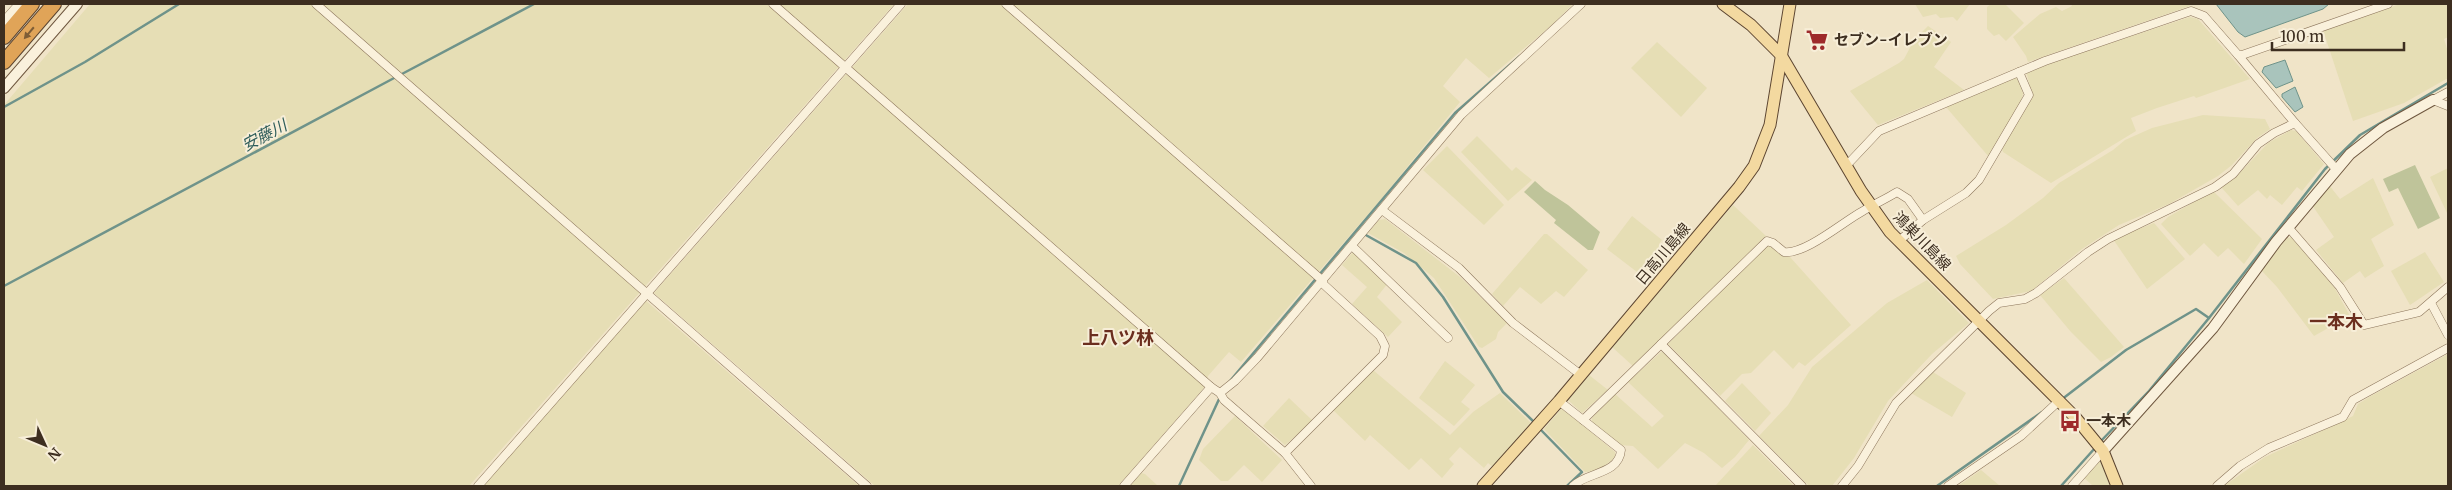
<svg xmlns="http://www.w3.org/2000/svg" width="2452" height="490" viewBox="0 0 2452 490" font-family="Merriweather,'Noto Sans JP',serif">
  <rect width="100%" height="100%" fill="#f0e4c8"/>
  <g fill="#e6deb5">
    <path d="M90,4H894L469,486H4V105Z"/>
    <path d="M908,4H1573L1553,24L1489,78L1466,58L1443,86L1460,102L1382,198L1241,362L1229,352L1208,376L1203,389L1118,486H875L654,293Z"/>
    <path d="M1915,4H1970L1957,21L1953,17L1940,18L1936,14L1923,17Z"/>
    <path d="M1991,4H2005L2024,23L2006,41L1999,34L1994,36L1987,29V7Z"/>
    <path d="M2071,4H2189L2190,6L2028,62L2026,56L2013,37L2040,14L2056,7L2062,11L2072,6Z"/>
    <path d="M2400,4H2448V37L2444,39L2448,52V78L2404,103L2353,121L2323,30Z"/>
    <path d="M2190,17L2198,19L2250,79L2196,98L2194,96L2157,108L2131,118L2136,131L2051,183L2003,152L2002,149L2032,95L2026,71Z"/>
    <path d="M1928,26L1951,42L1934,67L1964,90L1878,125L1850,91L1899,63L1904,59L1914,40Z"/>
    <path d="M1657,42L1707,88L1681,117L1631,68Z"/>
    <path d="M2013,77H2017L2023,93L2022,99L1989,157L1946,107Z"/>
    <path d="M2203,115L2265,119L2270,129L2257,138L2232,165L2218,176L2169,204L2119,225L2082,249L2031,291L1993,299L1960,264L1956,256L2006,225L2043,198L2059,183L2113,150L2125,140L2152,128Z"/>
    <path d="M2291,130L2296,131L2324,164L2302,191L2297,187L2282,205L2270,195L2267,199L2258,190L2238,206L2221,187L2236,177L2268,143Z"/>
    <path d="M1477,136L1512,171L1516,167L1532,180L1508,201L1461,152Z"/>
    <path d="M1447,146L1504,205L1484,225L1423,170Z"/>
    <path d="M2448,168V215L2430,177Z"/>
    <path d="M2373,178L2394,225L2371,239L2384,266L2365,278L2360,271L2343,283L2316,250L2334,237L2312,205L2329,185L2340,199Z"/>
    <path d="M2213,191L2262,239L2244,264L2228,248L2218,257L2204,243L2190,256L2161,224L2168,217Z"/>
    <path d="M1733,205L1766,236L1633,366L1612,347Z"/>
    <path d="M1632,216L1662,240L1659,244L1660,252L1641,275L1607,249Z"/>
    <path d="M1385,219L1460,277L1507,323L1498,332L1496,339L1482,348L1479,347L1434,278L1404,253L1368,233L1379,220Z"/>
    <path d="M2154,223L2185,259L2147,289L2113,239Z"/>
    <path d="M1544,234H1547L1588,270L1564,297L1556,291L1541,304L1520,287L1503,306L1492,294Z"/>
    <path d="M2292,237L2334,287L2350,316L2314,336L2277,287L2261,270L2287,238Z"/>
    <path d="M1770,245L1781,255L1790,257L1851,325L1805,366L1799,362L1793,369L1774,350L1751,373L1742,374L1720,396L1668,344L1766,246Z"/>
    <path d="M1353,252L1388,283L1377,297L1402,322L1388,337L1352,304L1367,287L1342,265Z"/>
    <path d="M2425,252L2444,282L2410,305L2391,271Z"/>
    <path d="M2064,278L2124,347L2111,357L2101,362L2071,332L2040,295Z"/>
    <path d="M1927,280L1969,323L1932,354L1888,401L1854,458L1832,486H1809L1759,436L1788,405L1812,367L1887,303Z"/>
    <path d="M645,300L859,486H483Z"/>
    <path d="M1661,352L1665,353L1749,440L1735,457L1722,468L1704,453L1685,443L1658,469L1633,446L1619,445L1592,423V418L1615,394L1652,427L1664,416L1628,382Z"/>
    <path d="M2448,354V486H2224L2265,457L2345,420L2353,416L2358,404L2371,396Z"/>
    <path d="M1445,361L1475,385L1461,402L1470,409L1454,426L1419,398Z"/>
    <path d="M1373,370L1450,435L1473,412L1500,393L1531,423L1494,468L1488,463L1484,468L1460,447L1449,459L1454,464L1442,478L1421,458L1409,470L1370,435L1365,441L1333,410Z"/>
    <path d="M1933,372L1966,393L1952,417L1911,393Z"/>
    <path d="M1589,375L1608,390L1582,413L1568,400Z"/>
    <path d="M1742,383L1771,413L1755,431L1725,401Z"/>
    <path d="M1289,398L1313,421L1285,445L1263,426Z"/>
    <path d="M1562,408L1615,452V458L1597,471L1585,472L1544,429Z"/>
    <path d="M1235,416L1282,460L1262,482L1244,465L1228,481H1221L1199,460L1203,449Z"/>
    <path d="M1753,445L1794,486H1715Z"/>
    <path d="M2100,459L2110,486H2091L2092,485L2083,477Z"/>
    <path d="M1981,470L2000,486H1958Z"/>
    <path d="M1141,473L1145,474L1157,485L1129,486Z"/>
  </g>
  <g fill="#bfc49a">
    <path d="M2415,165L2440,218L2418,229L2398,188L2389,192L2383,179Z"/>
    <path d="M1535,181L1545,190L1568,205L1600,232L1593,250H1588L1554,223L1556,220L1524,192Z"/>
  </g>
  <g fill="#a9c4bc" stroke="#6f938a">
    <path d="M2216,4H2329L2323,9L2245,37L2238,32Z"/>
    <path d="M2285,60L2293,81L2276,88L2262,72L2264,67Z"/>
    <path d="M2295,87L2303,107L2295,112L2282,97V94Z"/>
  </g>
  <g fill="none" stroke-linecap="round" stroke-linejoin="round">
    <g stroke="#6f938a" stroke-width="2.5">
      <path d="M400,75L534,4"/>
      <path d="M4,107L85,62L179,4"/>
      <path d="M1364,234L1416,263L1443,297L1503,392L1535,423"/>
      <path d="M4,286L396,77"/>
      <path d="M1230,381L1455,113L1520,56"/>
      <path d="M2061,400L2126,350L2196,309L2209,318"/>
      <path d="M1540,429L1582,472L1567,486"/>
      <path d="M2100,442L2149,391L2209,318L2325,169L2360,135L2448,83"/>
      <path d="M1179,486L1220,397"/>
      <path d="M1937,486L2042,412"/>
      <path d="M2061,486L2095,448"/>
    </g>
    <g stroke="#8d765c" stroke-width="9">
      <g id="street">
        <path d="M316,4L867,486"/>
        <path d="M773,4L1211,387L1220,393L1235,381L1257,358L1461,115L1581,4"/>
        <path d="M1006,4L1323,281"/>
        <path d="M4,21L19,4"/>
        <path d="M2238,55L2295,123"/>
        <path d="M2433,100L2448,92"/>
        <path d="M2433,100L2448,106"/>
        <path d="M1846,166L1879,131L2045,61L2191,11L2204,16L2238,55H2242L2388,4"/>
        <path d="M1382,210L1459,268L1513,323L1581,375"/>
        <path d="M2288,227L2340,287L2364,325L2419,312L2448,287"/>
        <path d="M1899,241L1923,220L1966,193L1979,180L2029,95L2019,72"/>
        <path d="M1352,246L1448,338"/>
        <path d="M2431,303L2448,335"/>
        <path d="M1661,344L1802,486"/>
        <path d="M1220,393L1224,400L1285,453L1311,486"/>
        <path d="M1559,401L1621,450C1619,475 1586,472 1573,486"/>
        <path d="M1583,420L1767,241L1773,243L1784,252C1805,255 1844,221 1863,211C1874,204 1886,199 1897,192L1908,199L1923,220"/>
        <path d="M1285,453L1383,355L1385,346L1380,336L1321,282"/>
        <path d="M478,486L901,4"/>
        <path d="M1124,486L1211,387"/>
        <path d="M1842,486L1858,466L1896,403L1989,311L1999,303L2025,299L2036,293L2088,252L2108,239L2215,187L2233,174L2258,144L2274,133L2295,123L2336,169"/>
        <path d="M1948,486L2021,436L2060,400"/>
        <path d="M2072,486L2103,451"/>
        <path d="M2217,486L2240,466L2269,448L2343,417L2353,400L2448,348"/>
      </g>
    </g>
    <g stroke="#6f573f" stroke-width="12">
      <g id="secondary">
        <path d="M4,88L77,4"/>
        <path d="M2103,451L2213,328L2276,242L2350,154L2383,128L2433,100"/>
      </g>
    </g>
    <g stroke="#5b4430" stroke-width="13">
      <g id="primary">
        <path d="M1723,4L1751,25L1781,55L1861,191L1890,232L2075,417L2103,451L2117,486"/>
        <path d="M1483,486L1559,401L1739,187L1754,166L1770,125L1790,4"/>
      </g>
    </g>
    <g stroke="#5b4430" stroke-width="16">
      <g id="highway">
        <path d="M4,37L32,4"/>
        <path d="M4,62L54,4"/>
      </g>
    </g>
    <use href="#street" stroke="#faf1dc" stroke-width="8"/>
    <use href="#secondary" stroke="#faf1dc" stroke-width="10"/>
    <use href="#primary" stroke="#f3d9a0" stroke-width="11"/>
    <use href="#highway" stroke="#e0a458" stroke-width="14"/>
  </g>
  <defs><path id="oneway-solid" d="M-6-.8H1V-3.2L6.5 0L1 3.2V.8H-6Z" transform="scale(1.25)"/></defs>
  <use fill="#7e5d36" href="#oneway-solid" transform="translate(29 33) rotate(130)"/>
  <defs>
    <g id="supermarket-bare" transform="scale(1.725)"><path d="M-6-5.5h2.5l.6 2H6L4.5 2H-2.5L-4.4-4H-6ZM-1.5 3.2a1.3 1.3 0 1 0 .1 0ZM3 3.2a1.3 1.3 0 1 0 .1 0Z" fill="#9e2a2b" stroke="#f7eed8" stroke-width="2.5" paint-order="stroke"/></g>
    <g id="bus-bare" transform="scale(1.725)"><path d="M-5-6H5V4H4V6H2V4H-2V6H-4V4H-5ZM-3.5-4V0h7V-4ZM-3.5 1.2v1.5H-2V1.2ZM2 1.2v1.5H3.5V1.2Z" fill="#9e2a2b" stroke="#f7eed8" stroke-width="2.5" paint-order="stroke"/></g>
  </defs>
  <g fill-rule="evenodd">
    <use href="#supermarket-bare" x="1817" y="40"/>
    <use href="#bus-bare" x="2070" y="421"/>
  </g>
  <g text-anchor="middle" stroke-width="4" stroke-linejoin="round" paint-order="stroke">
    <g font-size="15" font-weight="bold" fill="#3d2e20" stroke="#f7eed8" text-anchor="start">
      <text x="1834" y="45">セブン-イレブン</text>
      <text x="2086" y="426">一本木</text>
    </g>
    <g font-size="15" fill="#3d2e20" stroke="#f7eed8">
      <text transform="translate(1922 241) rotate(46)" y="5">鴻巣川島線</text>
      <text transform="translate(1663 254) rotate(-50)" y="5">日高川島線</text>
    </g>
    <g font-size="16" font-style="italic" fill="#2f5d5a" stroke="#f7eed8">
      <text transform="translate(264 135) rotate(-28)" y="6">安藤川</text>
    </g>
    <g font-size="18" font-weight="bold" fill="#6b2e1e" stroke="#f7eed8">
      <text x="2336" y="328">一本木</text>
      <text x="1118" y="344">上八ツ林</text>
    </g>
  </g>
  <rect width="2452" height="490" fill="none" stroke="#3d2e20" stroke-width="10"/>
  <g transform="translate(45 445) rotate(134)" stroke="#f7eed8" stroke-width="4" paint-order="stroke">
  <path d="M0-4L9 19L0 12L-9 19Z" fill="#3d2e20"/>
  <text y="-8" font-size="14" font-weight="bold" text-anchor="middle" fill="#3d2e20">N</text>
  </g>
  <path d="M2272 42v8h132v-8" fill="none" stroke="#3d2e20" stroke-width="2.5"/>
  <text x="2280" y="42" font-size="15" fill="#3d2e20" stroke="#f7eed8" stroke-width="4" paint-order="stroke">100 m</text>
</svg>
